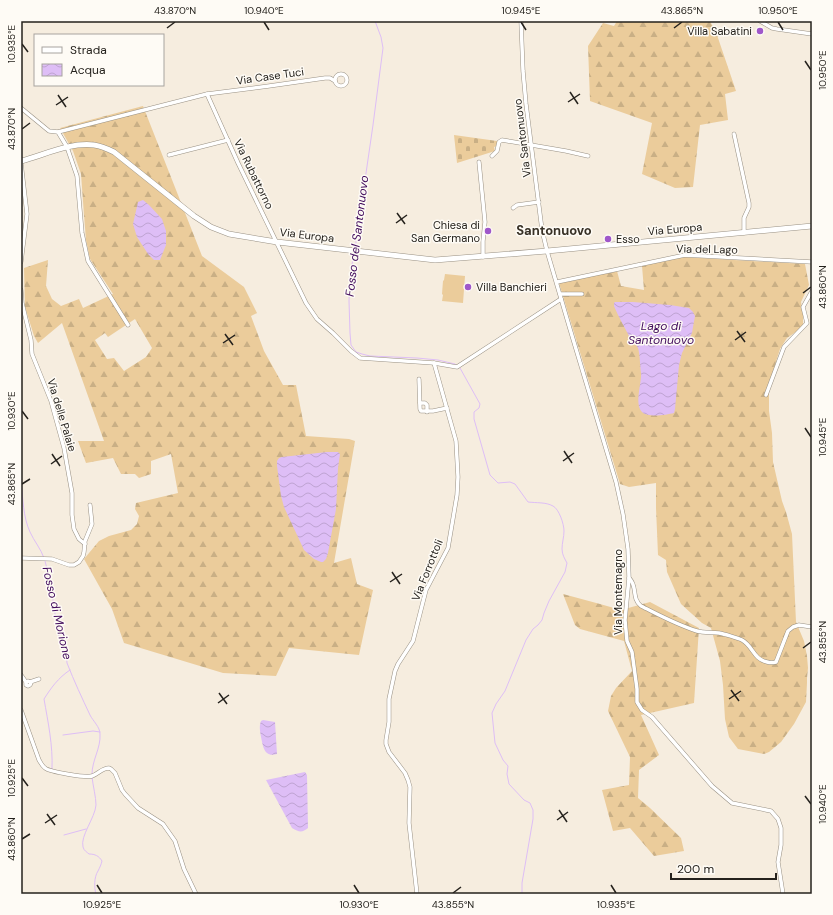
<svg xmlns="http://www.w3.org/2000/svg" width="833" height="915" viewBox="0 0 833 915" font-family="'DM Sans',sans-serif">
  <defs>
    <pattern id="forest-firs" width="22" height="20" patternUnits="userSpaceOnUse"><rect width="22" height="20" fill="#ebcc9b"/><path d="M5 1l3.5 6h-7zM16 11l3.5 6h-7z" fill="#c9af85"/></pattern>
    <pattern id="cemetery-stones" width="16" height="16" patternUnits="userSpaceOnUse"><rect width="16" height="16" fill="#ebcc9b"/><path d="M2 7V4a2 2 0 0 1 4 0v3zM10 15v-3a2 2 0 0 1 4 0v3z" fill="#c9af85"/></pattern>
    <pattern id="water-waves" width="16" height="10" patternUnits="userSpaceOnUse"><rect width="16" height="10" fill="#debef6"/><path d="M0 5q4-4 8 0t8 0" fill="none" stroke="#bea3d2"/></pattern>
  </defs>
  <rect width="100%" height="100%" fill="#f6eddf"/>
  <path fill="#ebcc9b" d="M445,274L465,276L463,303L442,301L443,295L442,294L443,281L444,280Z"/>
  <g fill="url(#forest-firs)" fill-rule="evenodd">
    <path d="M617,21H710L717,35L736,91L725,94L728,120L700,125L693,187L675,188L642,174L652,123L590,101L588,46L603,23L614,26Z"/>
    <path d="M143,106L202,256L244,287L257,313L251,316L264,351L283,385H296L306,436L349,439L355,441L334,563L351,558L357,584L373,590L359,655L289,648L276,676L223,673L124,643L112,609L84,559L99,541L109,536L131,530L137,524L139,516L135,509L136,503L178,493L171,454L151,461V474L139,478L135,474H121L113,458L86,463L78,441H104L62,323L38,343L34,336L25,307L24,268L48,260L46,286L52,299L61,306L79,299L83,308L113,294L90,259L86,240L84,215L81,174L73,151L60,128ZM135,319L152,348L146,357L124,371L114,358L107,359L95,340L105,333L108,337Z"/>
    <path d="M683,257L805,264L809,285L801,302L803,314V327L787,338L780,349L769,384V411L772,433L773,462L782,501L786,512L792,534L796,622L804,641L807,656L808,668L807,678V683L806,702L794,724L781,742L769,752L764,754L738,749L729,737L725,719L723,685L720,661L711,628L702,623L681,604L667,572L666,560L658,555L656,508V483L629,487L620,484L559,283L617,271L621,286L644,290L642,266Z"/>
    <path d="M563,594L600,604L621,610L650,602L699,628L694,703L641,715L659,755L639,770L638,798L650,808L681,838L684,851L654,856L630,828L613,831L602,790L629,785L630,757L608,711L611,696L616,688L632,671L624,641L580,629L575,625Z"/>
  </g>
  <path fill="url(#cemetery-stones)" d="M454,135L497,141V146L494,147L495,151L457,163Z"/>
  <g fill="url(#water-waves)">
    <path d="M143,200L149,205L162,219L166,231V245L160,260H154L148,254L137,237L133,224L138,202Z"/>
    <path d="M615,302H633L670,305L689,308L693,312L695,316L693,327L692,333L682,353L679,365L675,409L674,413C666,415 648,418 642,412C634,403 642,383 641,373C640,366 640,354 638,348C636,344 632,340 629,336C624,326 618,316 614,306V303Z"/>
    <path d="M327,452H338L340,454L338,468L336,509L328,553L326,559L323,562H321L314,559L304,550L284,507L281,496L277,466V461L279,458L282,457Z"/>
    <path d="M263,720L275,722L277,754C264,758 263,746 261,737C260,731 259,726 261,721Z"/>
    <path d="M305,772L307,775L308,828C302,833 299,832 292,828L266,780Z"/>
  </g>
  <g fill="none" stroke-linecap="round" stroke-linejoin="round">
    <g stroke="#debef6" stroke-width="1">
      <path d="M355,249L373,125L383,48L381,37L375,21"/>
      <path d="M354,254L350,275L349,301L350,333L351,345L356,352L362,354L370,356L417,358L438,360L455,364L457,366"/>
      <path d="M460,368L480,404L479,408L474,412V419L490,475L498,483L510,482L515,484L528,502C536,503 546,502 553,506C559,509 564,524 564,531C564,537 562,543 562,549C562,555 565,559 567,563L565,572L549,601L544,613L542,620L538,625L533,629L526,640L505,691L496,704L492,713L495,743L503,760L508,766L507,774L509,784L524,800L530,803L533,810V819L522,883V894"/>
      <path d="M21,482C23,498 23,517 30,532C34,541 41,549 44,558"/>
      <path d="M45,561C52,585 54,612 59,637C61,646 67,654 67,663C74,681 82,698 90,715C93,721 100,727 100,734C101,748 92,760 92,774"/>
      <path d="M63,735L93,731L100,732"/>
      <path d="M52,769C53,745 48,722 44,699C51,688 58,678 70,670"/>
      <path d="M92,777C93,786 96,797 96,805C95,818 80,836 83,847C84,851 87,852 89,854C95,854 99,856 102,861C101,865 100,867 98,871C94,877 94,888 96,894"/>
      <path d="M64,835L86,829"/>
    </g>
    <g stroke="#999184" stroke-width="4.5">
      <g id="minor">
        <path d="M521,21L523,71L526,104L542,230L547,251L570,329L616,482L623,514L628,549L629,578L625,620L627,641L632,652L637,689V702L642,710L652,717L712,786L732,803L771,811L778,819L781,828V845L778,862L783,894"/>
        <path d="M760,21L772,28L777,29L812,34"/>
        <circle cx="341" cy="80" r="6"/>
        <path d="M207,94L238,163L306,303L317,319L333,333L351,351L360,358L434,363L457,367L561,299"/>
        <path d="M21,108L49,131L58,132L67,147L77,176L82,233L88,261L128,325"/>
        <path d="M58,132L207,94L269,86L325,78H330L335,81"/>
        <path d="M734,134L749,203V207L744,218V233"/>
        <path d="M169,155L228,140"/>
        <path d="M492,156L497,151L499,142L502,140L566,151L588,156"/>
        <path d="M479,162L485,222L483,241V257"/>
        <path d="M21,163L27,214L21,262"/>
        <path d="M513,208L517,205L539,202"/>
        <path d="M557,282L685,255L812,262"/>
        <path d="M21,290L22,303L31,340L32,354L51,401L64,448L72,493V515L74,529L79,539L85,544"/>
        <path d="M560,294H582"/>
        <path d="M419,379L420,409L421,411H433L447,408"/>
        <path d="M766,395L784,347L807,323L803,307L812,291"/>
        <path d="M420,403H425L427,405V412"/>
        <path d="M21,558L52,559L69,565H74L79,562L83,556L84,552L85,541L92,524L90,505"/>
        <path d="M629,578C638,586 631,598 641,606C659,615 677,625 697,631C704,633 711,632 719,633C724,634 738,638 742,640C753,646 753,659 767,662C771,663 772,663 776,662L788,631L793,627L799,625L812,627"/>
        <path d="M21,675L26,682"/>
        <path d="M30,682L31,683L30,685L28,686L26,685V683L28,681L30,682L39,679"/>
        <path d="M21,710L39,760C41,763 42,766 45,768C50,772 86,778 92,776C98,774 102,768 109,768L111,769L115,773L122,790L125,794L138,808L163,824L175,841L184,869L196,894"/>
        <path d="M417,894L409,823L410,787L408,780L405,773L389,752L386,744V740L389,722V699L395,671L398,664L413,641L426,590L448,548L457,495L458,477L456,441L434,363"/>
      </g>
    </g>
    <g stroke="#999184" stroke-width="6">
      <path id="secondary" d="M21,161C44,155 70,142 94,145C101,146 108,149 114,152L194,216L211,227L229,234L277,242L435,260L547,251L812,226"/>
    </g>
    <use href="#minor" stroke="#fff" stroke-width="3.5"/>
    <use href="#secondary" stroke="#fff" stroke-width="5"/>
  </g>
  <path fill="none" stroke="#25221d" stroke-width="1.5" d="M264,22L269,30M521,22L526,30M778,22L783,30M167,28L175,22M674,28L682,22M22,44L28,52M805,61L811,70M570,92L578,104M58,95L66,107M568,102L580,94M56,105L68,97M22,129L30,123M397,213L405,224M396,223L407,215M803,293L811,287M737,331L745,342M225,334L233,345M735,340L746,332M223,343L235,335M22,411L28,419M805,428L811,437M564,451L572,463M52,454L60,466M563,461L574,453M51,464L62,456M22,484L30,479M392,572L400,584M390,582L402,574M803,648L811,642M731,690L739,701M219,693L227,704M729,699L741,691M218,703L229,695M22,778L28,786M805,796L811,804M559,810L567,822M47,814L55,825M557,820L568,812M45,823L57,815M22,839L30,834M97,885L102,893M354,885L359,893M611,885L616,893M453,893L461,887"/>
  <g fill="#9f57ca" stroke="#fefbf5" stroke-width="1.5">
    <circle cx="760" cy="31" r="4"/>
    <circle cx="488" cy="231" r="4"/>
    <circle cx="608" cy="239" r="4"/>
    <circle cx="468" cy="287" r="4"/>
  </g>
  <g text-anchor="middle" stroke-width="3" stroke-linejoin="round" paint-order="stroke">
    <g font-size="11" fill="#25221d" stroke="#fefbf5" text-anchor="end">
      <text x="752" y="35">Villa Sabatini</text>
      <text x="480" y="229">Chiesa di<tspan x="480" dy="13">San Germano</tspan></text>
      <text x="616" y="243" text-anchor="start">Esso</text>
      <text x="476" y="291" text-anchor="start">Villa Banchieri</text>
    </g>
    <g font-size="11" fill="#25221d" stroke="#fefbf5">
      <text transform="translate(270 76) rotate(-8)" y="4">Via Case Tuci</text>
      <text transform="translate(522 138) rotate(-97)" y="4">Via Santonuovo</text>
      <text transform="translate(254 174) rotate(64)" y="4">Via Rubattorno</text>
      <text transform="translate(675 229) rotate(-5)" y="4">Via Europa</text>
      <text transform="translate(307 235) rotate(7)" y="4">Via Europa</text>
      <text transform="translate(707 249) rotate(1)" y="4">Via del Lago</text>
      <text transform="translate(62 415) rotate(73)" y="4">Via delle Palaie</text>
      <text transform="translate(427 570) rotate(-68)" y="4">Via Forrottoli</text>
      <text transform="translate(618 592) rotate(-90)" y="4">Via Montemagno</text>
    </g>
    <g font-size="12" font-style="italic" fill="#420c5d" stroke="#fefbf5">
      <text transform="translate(357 236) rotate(-83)" y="4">Fosso del Santonuovo</text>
      <text x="661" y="330">Lago di<tspan x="661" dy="14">Santonuovo</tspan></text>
      <text transform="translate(57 613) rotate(77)" y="4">Fosso di Morione</text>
    </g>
    <g font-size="13" font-weight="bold" fill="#383126" stroke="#fefbf5">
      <text x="554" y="235">Santonuovo</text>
    </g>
  </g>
  <rect width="833" height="915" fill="none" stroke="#fefbf5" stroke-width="44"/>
  <rect x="34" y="34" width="130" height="52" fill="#fefbf5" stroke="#a7a49f"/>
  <rect x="42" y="47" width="20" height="6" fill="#ffffff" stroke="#a7a49f"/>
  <text x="70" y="54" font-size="12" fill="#25221d">Strada</text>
  <rect x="42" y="64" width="20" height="12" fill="url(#water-waves)" stroke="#a7a49f"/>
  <text x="70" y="74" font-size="12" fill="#25221d">Acqua</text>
  <path d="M671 873v6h105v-6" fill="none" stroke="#25221d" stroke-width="2"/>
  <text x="677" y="873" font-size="12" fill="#25221d" stroke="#fefbf5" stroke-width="3" paint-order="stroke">200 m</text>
  <rect x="22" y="22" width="789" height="871" fill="none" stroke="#25221d" stroke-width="1.5"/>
  <g font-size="10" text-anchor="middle" fill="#25221d">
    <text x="175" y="14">43.870°N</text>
    <text x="264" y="14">10.940°E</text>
    <text x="521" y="14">10.945°E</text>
    <text x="682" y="14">43.865°N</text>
    <text x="778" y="14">10.950°E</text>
    <text transform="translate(11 44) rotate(-90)" y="4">10.935°E</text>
    <text transform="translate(822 70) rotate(-90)" y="4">10.950°E</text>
    <text transform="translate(11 129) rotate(-90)" y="4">43.870°N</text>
    <text transform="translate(822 287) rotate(-90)" y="4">43.860°N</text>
    <text transform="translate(11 411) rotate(-90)" y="4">10.930°E</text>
    <text transform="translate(822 437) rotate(-90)" y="4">10.945°E</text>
    <text transform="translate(11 484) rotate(-90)" y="4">43.865°N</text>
    <text transform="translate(822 642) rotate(-90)" y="4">43.855°N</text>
    <text transform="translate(11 778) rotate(-90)" y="4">10.925°E</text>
    <text transform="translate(822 804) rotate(-90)" y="4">10.940°E</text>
    <text transform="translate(11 839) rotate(-90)" y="4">43.860°N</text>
    <text x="102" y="908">10.925°E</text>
    <text x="359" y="908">10.930°E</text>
    <text x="453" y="908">43.855°N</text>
    <text x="616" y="908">10.935°E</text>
  </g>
</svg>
